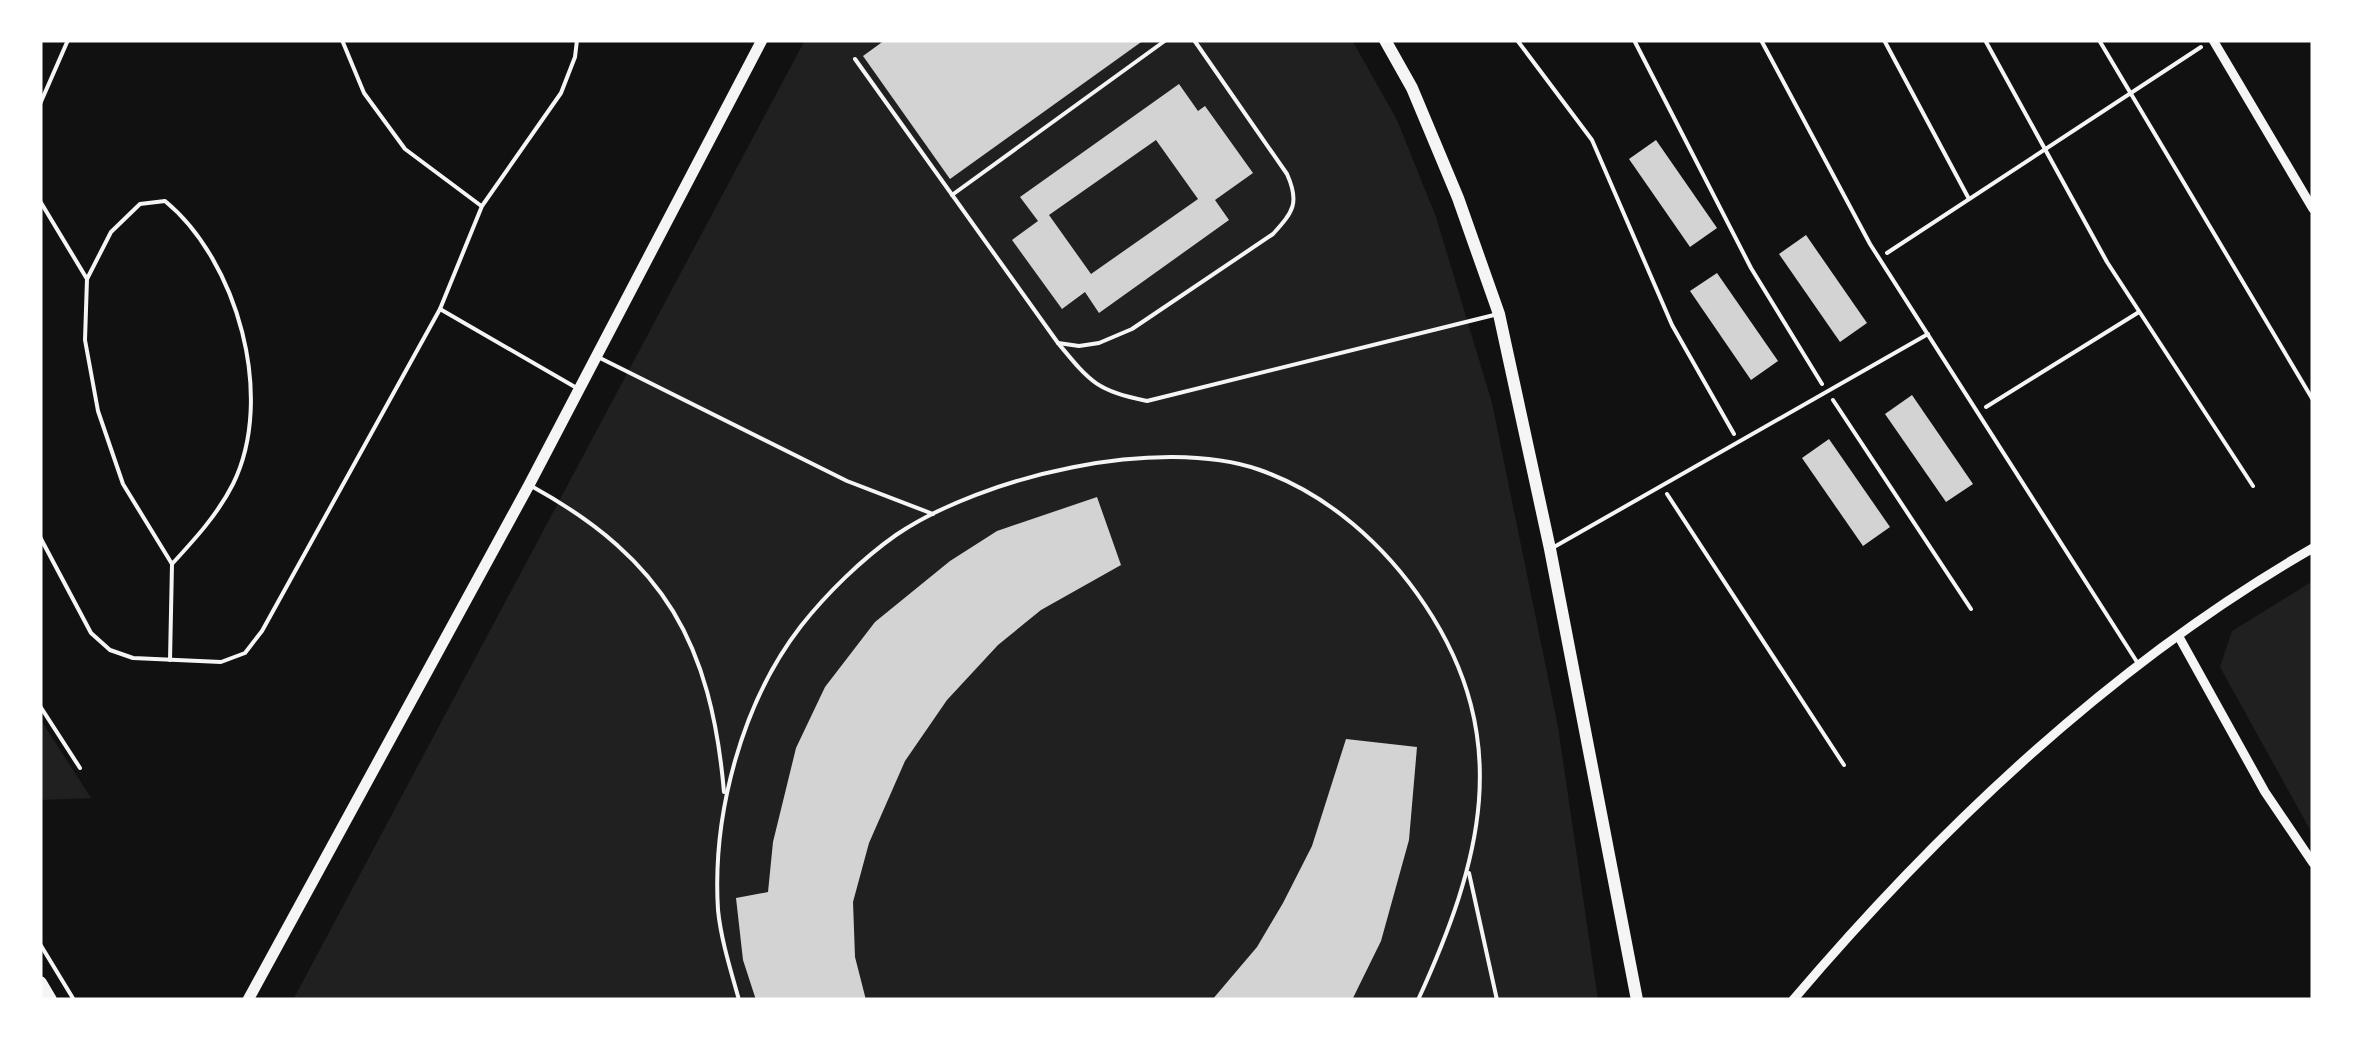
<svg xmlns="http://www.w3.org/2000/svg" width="2353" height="1040" viewBox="0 0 2353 1040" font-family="'Roboto Condensed',sans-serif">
  <rect width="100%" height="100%" fill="#111"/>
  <g fill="#202020">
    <path d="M805,40H1352L1397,120L1436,217L1492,403L1558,727L1598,1000H293Z"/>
    <path d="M2313,581V835L2220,667L2232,631Z"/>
    <path d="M40,719L91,798L40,800Z"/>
  </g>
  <g fill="#d3d3d3" fill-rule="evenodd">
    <path d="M885,40H1144L950,179L863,56Z"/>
    <path d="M1179,84L1198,111L1205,106L1253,173L1215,200L1229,220L1099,313L1085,292L1062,309L1012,240L1038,221L1020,197ZM1156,140L1198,199L1091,274L1049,215Z"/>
    <path d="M1656,140L1717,228L1690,247L1629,159Z"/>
    <path d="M1806,235L1867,323L1840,342L1779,254Z"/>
    <path d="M1717,273L1778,361L1751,380L1690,291Z"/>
    <path d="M1912,395L1973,484L1946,502L1885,414Z"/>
    <path d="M1829,439L1890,527L1863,546L1802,458Z"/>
    <path d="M1097,497L1121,565L1041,610L998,645L947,700L905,761L869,843L853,902L855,957L866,1000H756L743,960L736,898L768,892L773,842L796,748L825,687L875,622L950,561L997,531Z"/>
    <path d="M1346,739L1417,747L1409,840L1381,941L1354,996L1352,1000H1212L1257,947L1283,903L1312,846Z"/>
  </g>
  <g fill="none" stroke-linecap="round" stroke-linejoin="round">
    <g stroke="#f5f5f5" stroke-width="4">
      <path d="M1517,40L1592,140L1672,325L1734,434"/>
      <path d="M1634,40L1751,268L1822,384"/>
      <path d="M1884,40L1969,199"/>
      <path d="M1985,40L2107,262L2253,486"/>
      <path d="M2099,40L2313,400"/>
      <path d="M1887,253L2201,47"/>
      <path d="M1833,400L1971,609"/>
      <path d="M1986,407L2139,312"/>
      <path d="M1667,494L1844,765"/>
    </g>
    <g stroke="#f5f5f5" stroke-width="4">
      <path d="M342,40L364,93L405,149L480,205"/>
      <path d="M1761,40L1870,244L2137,662"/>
      <path d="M855,59L1058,343C1091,383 1096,390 1147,401L1494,315"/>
      <path d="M40,104L68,40"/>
      <path d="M952,195L1166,40"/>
      <path d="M40,201L87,279"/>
      <path d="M440,309L575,387"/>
      <path d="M1058,343L1079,346L1099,343L1132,329L1273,234C1293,212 1300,203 1287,174L1194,40"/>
      <path d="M598,357L847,481L933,514"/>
      <path d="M533,487C665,560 711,644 724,792"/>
      <path d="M40,537L91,633L110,650L133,658L221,662L245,653L262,631L440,309L482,206L561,93L575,57L577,40"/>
      <path d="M1554,547L1928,334"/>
      <path d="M170,660L172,564C195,539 218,514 233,484C276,397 237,260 165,201L140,204L111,232L87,279L85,340L98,411L123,484L172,564"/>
      <path d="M40,706L80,768"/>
      <path d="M1469,873L1497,1000"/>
      <path d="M40,944L74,1000"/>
      <path d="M739,1000C731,971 721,940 718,910C712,814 742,702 801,626C827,593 862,559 896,535C983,476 1159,435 1260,470C1328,494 1385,545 1425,605C1515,740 1481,862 1418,1000"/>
    </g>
    <g stroke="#f5f5f5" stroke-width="9">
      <path d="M2213,40L2313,209"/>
      <path d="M2179,637L2265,792L2313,863"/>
      <path d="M1793,1000C1941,826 2114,662 2313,548"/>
    </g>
    <path stroke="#f5f5f5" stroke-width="11" d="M248,1000L529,485L762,40"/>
    <path stroke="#f5f5f5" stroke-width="12" d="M1385,40L1412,88L1458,198L1499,314L1550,549L1637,1000"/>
    <path stroke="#f5f5f5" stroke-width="14" d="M40,983L50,1000"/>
  </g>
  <rect width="2353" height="1040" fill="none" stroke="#ffffff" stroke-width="85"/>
</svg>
